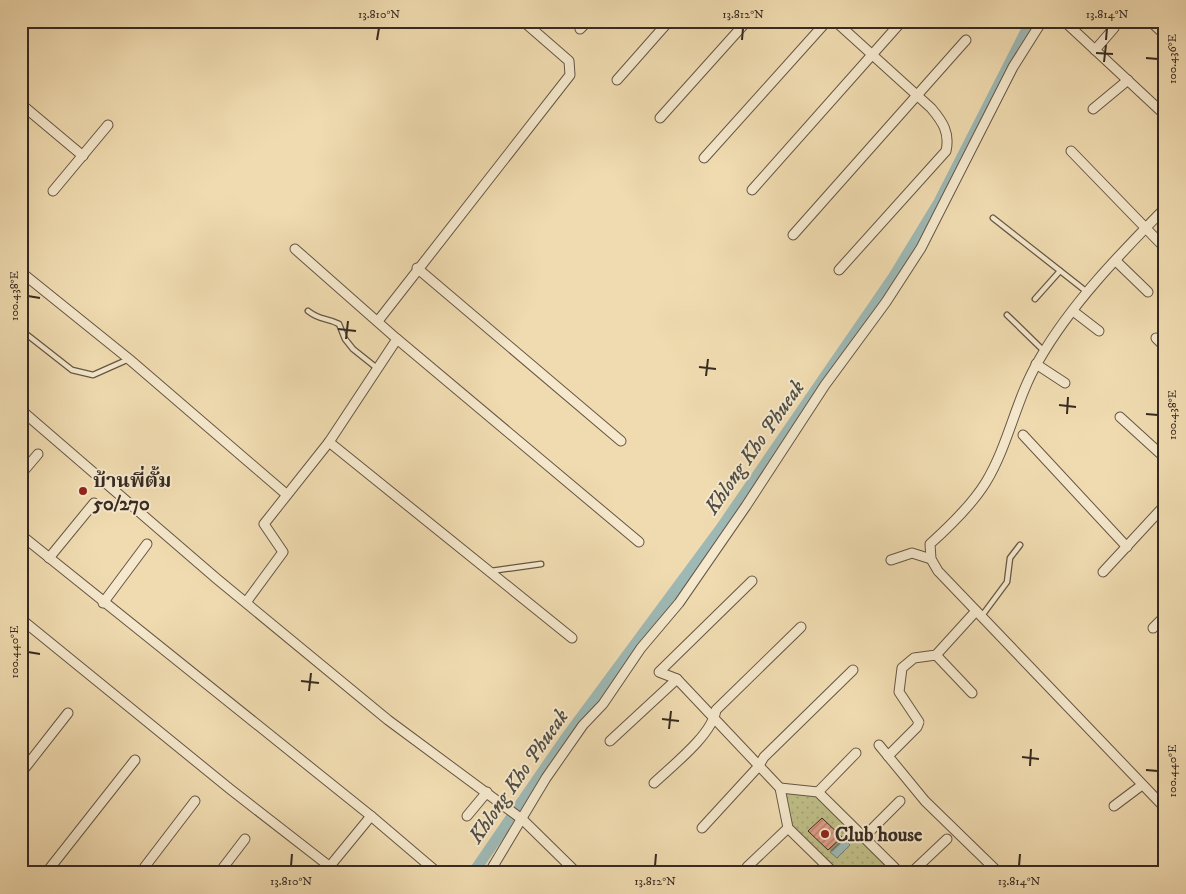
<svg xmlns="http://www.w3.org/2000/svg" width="1186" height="894" viewBox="0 0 1186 894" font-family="'IM FELL DW Pica','Noto Serif Thai',serif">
  <defs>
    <pattern id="park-dots" width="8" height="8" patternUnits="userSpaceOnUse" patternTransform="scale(1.25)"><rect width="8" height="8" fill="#bfbe87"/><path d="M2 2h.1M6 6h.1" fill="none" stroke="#a5a374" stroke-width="1.8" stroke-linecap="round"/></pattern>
    <pattern id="building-hatch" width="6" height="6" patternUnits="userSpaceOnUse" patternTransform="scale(1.25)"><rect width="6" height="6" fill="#e09e88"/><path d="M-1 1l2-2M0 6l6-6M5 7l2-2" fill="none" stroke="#b6816f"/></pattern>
  </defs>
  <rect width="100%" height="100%" fill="#f0dbb0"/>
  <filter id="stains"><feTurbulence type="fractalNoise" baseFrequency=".004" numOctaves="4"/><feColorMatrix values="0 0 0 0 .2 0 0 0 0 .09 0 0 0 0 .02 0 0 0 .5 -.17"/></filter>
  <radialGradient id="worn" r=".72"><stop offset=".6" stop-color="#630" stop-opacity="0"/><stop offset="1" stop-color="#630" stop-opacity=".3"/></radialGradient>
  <path fill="url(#park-dots)" stroke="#7b7454" d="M780,788L818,792L900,873H834L788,828Z"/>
  <path fill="#9eb9b5" stroke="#75807a" d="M844,839L850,845L837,858L830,852Z"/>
  <path fill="#0003" d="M822,820L844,841L832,852L810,831Z"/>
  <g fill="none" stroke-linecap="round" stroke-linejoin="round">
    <path stroke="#9eb9b5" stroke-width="11" d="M473,873L565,739L721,528L894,276L939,202L1031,21"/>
  </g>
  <path fill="url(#building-hatch)" stroke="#372a21" d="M822,818L842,837L828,850L808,831Z"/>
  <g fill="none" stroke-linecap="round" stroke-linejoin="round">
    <g stroke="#655645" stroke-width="7">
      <g id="service">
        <path d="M993,218L1087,292"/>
        <path d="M1035,299L1060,271"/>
        <path d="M308,311C321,321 325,317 339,324L345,339L353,349L378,369"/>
        <path d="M1007,315L1044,351"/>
        <path d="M21,330L72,370L93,375L129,359"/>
        <path d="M491,571L541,564"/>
        <path d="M981,617L1007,582L1010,558L1020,545"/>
      </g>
    </g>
    <g stroke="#655645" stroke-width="11">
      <g id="minor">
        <path d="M835,21L931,108C943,122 950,133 946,151L839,270"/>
        <path d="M1064,21L1165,115"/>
        <path d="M1150,21L1165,35"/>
        <path d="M580,29L588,21"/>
        <path d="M1095,50L1114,28L1115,21"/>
        <path d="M617,80L669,21"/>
        <path d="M21,104L83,156"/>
        <path d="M1093,109L1128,80"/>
        <path d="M660,118L747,21"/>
        <path d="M1071,151L1165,248"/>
        <path d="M704,158L827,21"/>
        <path d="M752,190L902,21"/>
        <path d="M53,191L108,125"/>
        <path d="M1165,208C1120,254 1071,304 1039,360C1016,398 1009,444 986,482C972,505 950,526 930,544L931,559L938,571L1165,808"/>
        <path d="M793,235L966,40"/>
        <path d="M295,249L397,339L639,542"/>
        <path d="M1116,261L1148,292"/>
        <path d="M417,268L621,441"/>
        <path d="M21,272L129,359L286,494"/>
        <path d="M1073,311L1099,331"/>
        <path d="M378,321L570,75L569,61L523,21"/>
        <path d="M1156,338L1165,347"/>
        <path d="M1036,364L1065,383"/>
        <path d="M21,410L217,579L388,720L523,820L577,873"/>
        <path d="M1120,417L1165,458"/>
        <path d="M1023,435L1127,547"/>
        <path d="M329,442L572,638"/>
        <path d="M21,474L38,454"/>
        <path d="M21,535L371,816L438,873"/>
        <path d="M49,558L94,503"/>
        <path d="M891,560L912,553L931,559"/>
        <path d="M1103,572L1165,505"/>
        <path d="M752,581L659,672L677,679L780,788L788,828L834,873"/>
        <path d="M247,601L283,552L264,524L329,442L397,339"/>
        <path d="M103,603L147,544"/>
        <path d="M21,619L230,789L338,873"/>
        <path d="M1153,628L1165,616"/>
        <path d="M936,655L972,693"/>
        <path d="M610,741L677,679"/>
        <path d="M879,745L925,801L999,873"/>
        <path d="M888,756L917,727L919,722L899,692L902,668L914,658L936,655L976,611"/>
        <path d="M21,773L68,713"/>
        <path d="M654,783C673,765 712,735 716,710L801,627"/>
        <path d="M780,788L818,792L900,873"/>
        <path d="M818,792L856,753"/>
        <path d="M1114,806L1142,785"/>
        <path d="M467,816L487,792"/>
        <path d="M702,828L758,767L764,757L853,670"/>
        <path d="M864,837L900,801"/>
        <path d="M330,866L371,816"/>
        <path d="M747,867L788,828"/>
        <path d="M46,873L135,760"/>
        <path d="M140,873L195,801"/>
        <path d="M219,873L245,839"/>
        <path d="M489,873L546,778L583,725L603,704L641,648L679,603L746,506L825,385L886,302L921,248L1013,67L1042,21"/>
        <path d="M911,873L947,839"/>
      </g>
    </g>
    <use href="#service" stroke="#f5e8cc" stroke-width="4.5"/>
    <use href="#minor" stroke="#f5e8cc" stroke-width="9"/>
  </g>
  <path fill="none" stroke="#372a21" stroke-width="2" d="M377,40L379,28M742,40L743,28M1106,40L1107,28M1096,53L1113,54M1146,58L1158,59M1104,62L1106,45M28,296L40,298M338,329L356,331M346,339L348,321M699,367L716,369M706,376L708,359M1059,405L1076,407M1067,414L1068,397M1146,414L1158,415M28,652L40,654M301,681L319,683M309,691L311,673M662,719L679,721M669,729L671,711M1022,757L1039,759M1030,766L1031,749M1146,770L1158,771M291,866L292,854M655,866L656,854M1019,866L1020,854"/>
  <g fill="#8f2418" stroke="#f5e8cc" stroke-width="2">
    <circle cx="83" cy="491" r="5"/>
    <circle cx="825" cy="834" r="5"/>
  </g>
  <g text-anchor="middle" stroke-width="4" stroke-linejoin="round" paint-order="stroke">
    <g font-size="20" font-weight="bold" fill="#372a21" stroke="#f5e8cc" text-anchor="start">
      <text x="93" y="487">บ้านพี่ตั้ม<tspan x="93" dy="23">50/270</tspan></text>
      <text x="835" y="841">Club house</text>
    </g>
    <g font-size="21" font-style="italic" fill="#514e46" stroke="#f5e8cc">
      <text transform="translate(754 447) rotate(-55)" y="7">Khlong Kho Phueak</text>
      <text transform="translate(518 776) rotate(-55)" y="7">Khlong Kho Phueak</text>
    </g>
  </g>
  <rect width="1186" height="894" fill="none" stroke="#f0dbb0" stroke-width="55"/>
  <rect x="28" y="28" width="1130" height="838" fill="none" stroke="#372a21" stroke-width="2"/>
  <g font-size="12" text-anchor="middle" fill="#372a21">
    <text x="379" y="18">13.810°N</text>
    <text x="743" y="18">13.812°N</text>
    <text x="1107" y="18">13.814°N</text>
    <text transform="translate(1172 59) rotate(-90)" y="4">100.436°E</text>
    <text transform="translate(14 296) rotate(-90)" y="4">100.438°E</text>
    <text transform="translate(1172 415) rotate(-90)" y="4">100.438°E</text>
    <text transform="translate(14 652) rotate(-90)" y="4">100.440°E</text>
    <text transform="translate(1172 771) rotate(-90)" y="4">100.440°E</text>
    <text x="291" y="885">13.810°N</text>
    <text x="655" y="885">13.812°N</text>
    <text x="1019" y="885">13.814°N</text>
  </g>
  <rect width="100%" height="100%" filter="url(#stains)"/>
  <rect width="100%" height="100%" fill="url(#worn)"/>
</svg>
